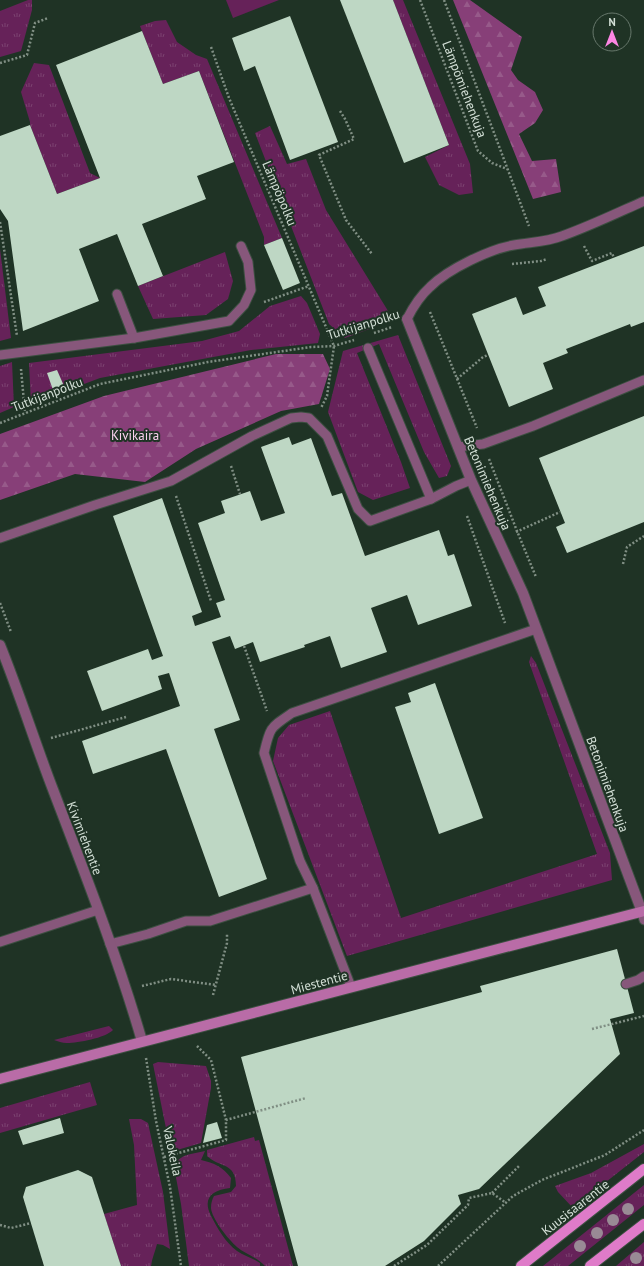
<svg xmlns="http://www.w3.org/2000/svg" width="644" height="1266" viewBox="0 0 644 1266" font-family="'PT Sans',sans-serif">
  <defs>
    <pattern id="grass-tufts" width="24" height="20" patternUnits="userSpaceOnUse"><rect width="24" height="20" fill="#662259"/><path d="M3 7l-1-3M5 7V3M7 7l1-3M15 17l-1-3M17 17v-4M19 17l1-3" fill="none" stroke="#7b4270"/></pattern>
    <pattern id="forest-firs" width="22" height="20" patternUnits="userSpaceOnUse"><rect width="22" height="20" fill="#873f78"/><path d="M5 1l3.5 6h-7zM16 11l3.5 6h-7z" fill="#975a8a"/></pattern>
  </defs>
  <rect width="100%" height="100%" fill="#1f3325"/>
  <g fill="url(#grass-tufts)">
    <path d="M28,0H32V10L21,51L0,57V11Z"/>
    <path d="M393,0H403L470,164L473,193L459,195L439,185L425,157L449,145Z"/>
    <path d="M166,20L177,42L196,55L207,59L282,238L264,245V237L199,71L163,84L140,26L155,21Z"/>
    <path d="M34,63L49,65L90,173L100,178L57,194L30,125V122L21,92Z"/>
    <path d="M270,126L287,164L306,159L326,210L393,319L372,328L345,338L329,324L255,133Z"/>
    <path d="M0,249L11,338L0,341Z"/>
    <path d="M225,252L233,281L228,299L206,315L153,319L138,286Z"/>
    <path d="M301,296L307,303L320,334L318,343L251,350L100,378L31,404L29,363L202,341L239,331L270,306Z"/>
    <path d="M398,335L451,466L447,476L439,478L424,452L379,344L357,353L401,462L410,488L373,500L358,492L328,412L343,351Z"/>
    <path d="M12,362L14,407L0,413V366Z"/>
    <path d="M531,656L536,663L610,853L612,880L347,956L273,761L278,738L289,725L330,711L401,918L597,854L529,662Z"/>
    <path d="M109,1026L113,1030C105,1038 78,1043 67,1043C62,1043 58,1041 54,1040Z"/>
    <path d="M158,1062L206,1066L211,1081V1088L201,1143L177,1150L169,1143L154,1069L153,1064Z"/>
    <path d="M90,1082L97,1105L0,1133V1108Z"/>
    <path d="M129,1119H141L148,1123L163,1192L170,1249L163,1245L157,1244C155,1252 152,1258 151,1266H121L104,1214L137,1205L134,1145Z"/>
    <path d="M254,1137L255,1141L259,1140L293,1266H265C257,1257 245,1254 237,1247C228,1239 212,1219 211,1208C211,1203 212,1200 214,1196L231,1192L236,1186C236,1162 220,1168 207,1156V1150Z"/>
    <path d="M644,1144V1152L573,1208L558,1192L555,1186L591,1173Z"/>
    <path d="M205,1151L201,1160C214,1163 223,1167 231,1178L230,1188C212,1190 202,1198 211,1216C218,1229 225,1242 237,1251C244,1256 253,1258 260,1263V1266H189L181,1204L174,1167C178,1154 193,1154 205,1151Z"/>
    <path d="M644,1185V1205L568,1266H543Z"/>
    <path d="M644,1242V1266H616Z"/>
  </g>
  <g fill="url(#forest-firs)">
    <path d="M453,0H470L522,37L511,70L518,80L535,92L543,110L535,123L519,134L532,161L556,159L561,192L533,199Z"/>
    <path d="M276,354H323L330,369L319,404L281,411L196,449L145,482L75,474L0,500V434L104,396Z"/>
  </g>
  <path fill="#662259" d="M226,0H279L233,18Z"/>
  <g fill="#bed7c4">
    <path d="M340,0H393L449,145L404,163Z"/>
    <path d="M290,16L338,142L290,160L255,66L244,71L232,38Z"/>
    <path d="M142,31L163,84L199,71L234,162L197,176L206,199L142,224L163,276L138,286L117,234L79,249L99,301L23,331L8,221L0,209V136L30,125L57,194L100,178L56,65Z"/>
    <path d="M282,238L300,283L283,290L264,245Z"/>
    <path d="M644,246V322L631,327L630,324L566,349L568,353L543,363L553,389L509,407L472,314L516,297L523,315L546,306L538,287Z"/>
    <path d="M57,370L64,386L53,390L47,373Z"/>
    <path d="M644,416V522L567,553L556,527L565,523L539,458Z"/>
    <path d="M289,437L292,445L311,438L332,496L342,493L365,556L439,530L448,556L454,554L472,606L418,625L407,595L371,608L387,652L341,668L330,636L304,645L305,647L260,662L253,642L235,649L230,636L212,642L240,720L214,729L267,879L219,897L166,749L93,774L82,741L180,706L169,673L158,676L162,689L102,711L87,671L148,649L152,660L163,656L113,516L162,498L202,612L192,616L195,626L221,617L216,603L225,600L198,523L225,513L221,501L250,491L261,521L285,513L261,447Z"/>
    <path d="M435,683L483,818L439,834L395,707L411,702L408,693Z"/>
    <path d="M617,949L634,1013L610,1019L620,1054L479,1189L458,1195L461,1204L424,1241L385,1266H298L241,1057L482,992L480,986Z"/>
    <path d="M60,1118L64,1133L23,1145L18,1131Z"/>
    <path d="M217,1122L222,1138L203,1143L207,1125Z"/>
    <path d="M78,1170L92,1177L121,1266H44L23,1197L26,1187Z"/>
  </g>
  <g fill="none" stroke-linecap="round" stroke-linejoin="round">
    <g stroke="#3c4f41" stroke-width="11">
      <g id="lane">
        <path d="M117,294L134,338"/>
        <path d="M407,319C413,307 420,296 430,287C448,269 490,249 514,245C531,242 547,242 562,236C590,226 617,213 644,201"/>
        <path d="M368,348L431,499L456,486L471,480"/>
        <path d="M0,355L134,338L229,321L244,305L251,290L248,262L241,246"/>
        <path d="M458,447L483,444L533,426L644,380"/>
        <path d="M0,538L95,505L171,481L252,436L291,418L301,417L309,418L327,436L358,509L370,521L431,499"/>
        <path d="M642,912L644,920"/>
        <path d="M0,942L98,910"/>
        <path d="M110,944L148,934L186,921H210L313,888"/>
        <path d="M626,984L638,980L644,976"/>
        <path d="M351,987L313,888L300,861L264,753C270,727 270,728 292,713L536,629"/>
      </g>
    </g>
    <g stroke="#3c4f41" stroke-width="12">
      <g id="street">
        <path d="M407,319L471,480L523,593L642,912"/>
        <path d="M0,645C19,692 34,740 52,787C84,871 117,955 142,1041"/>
      </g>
    </g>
    <g stroke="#3c4f41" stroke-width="12">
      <path id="secondary" d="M0,1079L644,911"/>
    </g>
    <g stroke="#3c4f41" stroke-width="12">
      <g id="primary">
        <path d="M521,1266L644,1169"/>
        <path d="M590,1266L644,1224"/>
      </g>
    </g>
    <g stroke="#808f84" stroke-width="2.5" stroke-dasharray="2 2" stroke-linecap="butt">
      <path d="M420,0L478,151L492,163L507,169"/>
      <path d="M444,0L529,226"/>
      <path d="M211,47L229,98L334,346L327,396L321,408"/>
      <path d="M0,63L27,55L35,23L48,18"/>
      <path d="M340,111L345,119L354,139L319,155L346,220L372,254"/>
      <path d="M0,222L17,336"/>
      <path d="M584,246L592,261L612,253L614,258"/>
      <path d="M512,264L541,261L547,259"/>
      <path d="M264,302L309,286"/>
      <path d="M430,312L477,428"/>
      <path d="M374,333L392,327"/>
      <path d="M21,369L25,413"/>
      <path d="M457,379L483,357L488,355"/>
      <path d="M0,423L100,384L208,362L311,347L334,346L354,340"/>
      <path d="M489,459L517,531L536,577"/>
      <path d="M231,466L240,494"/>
      <path d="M176,496L211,601"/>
      <path d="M467,516L505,623"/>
      <path d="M516,532L560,512"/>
      <path d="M623,564L627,547L644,536"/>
      <path d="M0,603L11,632"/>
      <path d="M244,646L267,711"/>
      <path d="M51,738L126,717"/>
      <path d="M142,986L171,979L216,985"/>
      <path d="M213,995L227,943V933"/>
      <path d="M592,1029L644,1016"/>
      <path d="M197,1046L211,1060L226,1120"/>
      <path d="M146,1058L156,1121L170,1187L181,1266"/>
      <path d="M164,1157L226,1140V1120L306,1098"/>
      <path d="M492,1193L519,1166"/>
      <path d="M0,1225L11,1228L31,1223"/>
      <path d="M394,1266L427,1245L468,1205L469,1198L492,1193L506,1203"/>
      <path d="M438,1266L513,1196L542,1180L605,1155L644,1130"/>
    </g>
    <use href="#lane" stroke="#87577b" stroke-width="9"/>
    <use href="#street" stroke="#87577b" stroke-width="10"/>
    <use href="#secondary" stroke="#b96ca7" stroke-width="10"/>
    <use href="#primary" stroke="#df7bc9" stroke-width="10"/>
  </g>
  <g fill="#998a95">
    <circle cx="628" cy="1209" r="6"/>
    <circle cx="613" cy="1220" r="6"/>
    <circle cx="597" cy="1233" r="6"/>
    <circle cx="580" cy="1246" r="6"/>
    <circle cx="636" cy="1258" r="6"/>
  </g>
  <g text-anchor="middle" stroke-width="4" stroke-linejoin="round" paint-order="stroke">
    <g font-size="13" fill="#d4e0d7" stroke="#1f3325">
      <text transform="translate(465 89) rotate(69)" y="5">Lämpömiehenkuja</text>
      <text transform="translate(280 193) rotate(67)" y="5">Lämpöpolku</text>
      <text transform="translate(363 324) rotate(-17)" y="5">Tutkijanpolku</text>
      <text transform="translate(47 394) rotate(-21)" y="5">Tutkijanpolku</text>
      <text transform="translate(488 483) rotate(67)" y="5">Betonimiehenkuja</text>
      <text transform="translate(608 784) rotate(70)" y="5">Betonimiehenkuja</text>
      <text transform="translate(85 838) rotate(69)" y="5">Kivimiehentie</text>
      <text transform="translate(319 982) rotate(-15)" y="5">Miestentie</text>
      <text transform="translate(173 1151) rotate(78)" y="5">Valokeila</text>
      <text transform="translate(575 1207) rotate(-38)" y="5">Kuusisaarentie</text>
    </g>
    <g font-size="13" fill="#fcd2f0" stroke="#1f3325">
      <text x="135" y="440">Kivikaira</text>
    </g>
  </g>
  <g transform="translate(612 32)"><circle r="19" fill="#1f3325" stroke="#67786c"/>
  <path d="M0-3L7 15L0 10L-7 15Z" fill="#fc86e3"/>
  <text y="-6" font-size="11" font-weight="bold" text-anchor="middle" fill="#d4e0d7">N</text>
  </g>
</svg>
